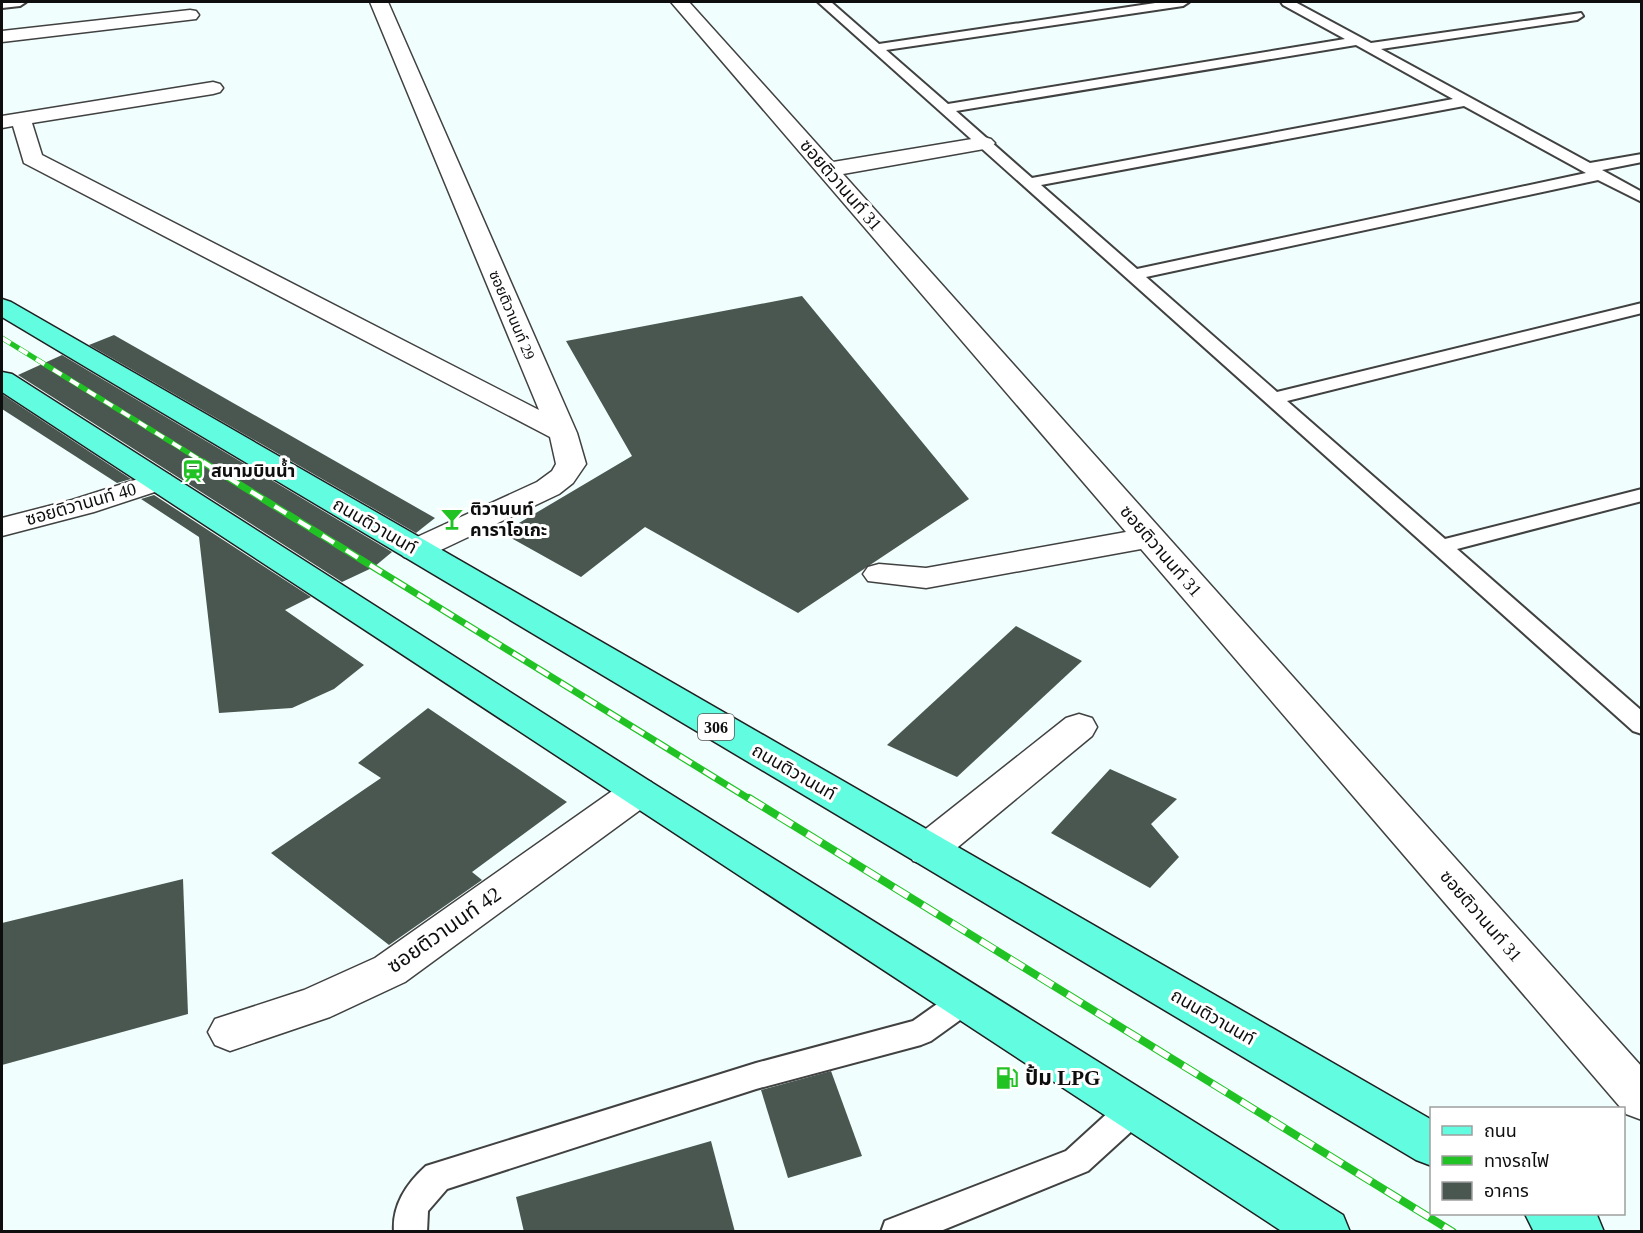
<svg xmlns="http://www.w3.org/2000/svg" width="1643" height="1233" viewBox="0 0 1643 1233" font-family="'Times New Roman','Noto Sans Thai',serif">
  <rect width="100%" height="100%" fill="#f0fffd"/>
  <g fill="#4a5750">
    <path d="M802,296L969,499L798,613L645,527L581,577L502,533L632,456L566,341Z"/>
    <path d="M114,335L435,518L416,533L89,345Z"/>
    <path d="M62,355L392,552L374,567L342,582L18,375Z"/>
    <path d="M2,394L131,479L117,483L2,409Z"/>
    <path d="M154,495L311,597L285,610L364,665L334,689L292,708L219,713L199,537L141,499Z"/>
    <path d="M1016,626L1082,661L957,777L887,745Z"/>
    <path d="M428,708L567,802L472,872L482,880L389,945L271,853L381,778L358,763Z"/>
    <path d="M1110,769L1177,799L1151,824L1179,857L1150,888L1051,833Z"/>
    <path d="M183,879L188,1014L2,1065V923Z"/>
    <path d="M831,1071L862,1156L788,1178L761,1090Z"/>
    <path d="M711,1141L735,1232H524L516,1197Z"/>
  </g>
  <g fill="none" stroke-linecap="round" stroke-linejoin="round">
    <g stroke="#414141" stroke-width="4">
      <g id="lane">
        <path d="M2,2H26L20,6L2,8Z"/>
        <path d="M818,2H831L879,44L1162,2H1189L1183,6L886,50L948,104L1345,39L1283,5L1281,2H1295L1371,43L1581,13L1583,16L1577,20L1381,49L1590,163L1642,154V162L1602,170L1642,192V202L1598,180L1146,277L1277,392L1642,303V313L1287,401L1445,539L1642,489V501L1457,549L1642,711V734L1633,731ZM1356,45L1453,99L1032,178L956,111ZM1464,106L1586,173L1137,269L1041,185Z"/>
        <path d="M964,989L974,992L979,1001L974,1010L931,1041L921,1045L756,1089L447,1189L428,1211L427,1232H394C392,1205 407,1183 426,1166L756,1063L913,1021L954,992Z"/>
        <path d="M1134,1095L1145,1099L1149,1109L1145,1119L1088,1171L938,1232H881L885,1221L1066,1151L1123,1099Z"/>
      </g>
    </g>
    <g stroke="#414141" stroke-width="3">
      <g id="street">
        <path d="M370,2H388L577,433L586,464L573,483L559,494L426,557L415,560L404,557L399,550L404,543L537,482L552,471L556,464L550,437L24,163L13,126L2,128V116L213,82L220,84L223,88L220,92L213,94L32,123L42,155L539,410Z"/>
        <path d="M671,2H689L833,162L984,137L991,139L995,143L991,147L984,149L843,174L1642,1067V1120L1626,1114L1624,1108H1621L1141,549L926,588L868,581L863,574L868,567L879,564L926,568L1126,532Z"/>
        <path d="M190,10L196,11L199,15L196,19L2,42V31Z"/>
        <path d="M160,472L170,475L175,481L170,487L94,512L2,536V518L72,500Z"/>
        <path d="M1079,714L1092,718L1097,727L1092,736L941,861L927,865L913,861L908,850L913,839L1066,718Z"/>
        <path d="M638,778L651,782L657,792L651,802L405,982L330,1017L230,1051L215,1045L208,1032L215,1019L304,990L375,958L625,782Z"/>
      </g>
    </g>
    <g stroke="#1f1f1f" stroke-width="3">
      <g id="primary">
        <path d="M2,299L11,302L1432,1120V1166L1416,1160L2,317Z"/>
        <path d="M2,372L12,374L651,782L1343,1215L1350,1232H1283L2,392Z"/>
        <path d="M1525,1214H1594L1597,1215L1604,1232H1534Z"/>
      </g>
    </g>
    <use href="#lane" fill="#fff" fill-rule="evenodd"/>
    <use href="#street" fill="#fff" fill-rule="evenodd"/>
    <use href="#primary" fill="#62fde1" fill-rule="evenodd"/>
    <g stroke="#21c324" stroke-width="5">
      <path id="rail-far2" d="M2,338L205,463"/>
    </g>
    <g stroke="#21c324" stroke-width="7">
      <path id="rail-far1" d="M203,462L751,800"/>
    </g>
    <g stroke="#21c324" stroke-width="8">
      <path id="rail" d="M749,798L1453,1232"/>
    </g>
    <use href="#rail-far2" stroke="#fff" stroke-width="4" stroke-dasharray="10" stroke-linecap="butt"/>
    <use href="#rail-far1" stroke="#fff" stroke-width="4.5" stroke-dasharray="14" stroke-linecap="butt"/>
    <use href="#rail" stroke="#fff" stroke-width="6" stroke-dasharray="17" stroke-linecap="butt"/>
  </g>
  <defs>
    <g id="station-bare" transform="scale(1.8)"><path d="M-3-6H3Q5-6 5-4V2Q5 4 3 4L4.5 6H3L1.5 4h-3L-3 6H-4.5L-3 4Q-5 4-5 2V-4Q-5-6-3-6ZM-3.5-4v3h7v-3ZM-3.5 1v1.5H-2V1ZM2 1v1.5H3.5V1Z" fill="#21c324" stroke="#fff" stroke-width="2.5" paint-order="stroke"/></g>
    <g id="bar-bare" transform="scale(1.8)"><path d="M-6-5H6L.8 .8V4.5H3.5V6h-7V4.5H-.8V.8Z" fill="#21c324" stroke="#fff" stroke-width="2.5" paint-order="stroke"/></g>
    <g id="fuel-bare" transform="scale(1.8)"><path d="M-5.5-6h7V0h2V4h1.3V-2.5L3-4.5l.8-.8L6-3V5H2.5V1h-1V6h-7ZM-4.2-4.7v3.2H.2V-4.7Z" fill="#21c324" stroke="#fff" stroke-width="2.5" paint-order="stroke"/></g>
  </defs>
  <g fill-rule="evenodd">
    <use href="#station-bare" x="193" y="471"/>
    <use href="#bar-bare" x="452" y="519"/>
    <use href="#fuel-bare" x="1007" y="1078"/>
  </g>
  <g text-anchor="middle" stroke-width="6" stroke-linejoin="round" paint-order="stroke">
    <g font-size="15" fill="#0e0e0e" stroke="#fff">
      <text transform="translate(512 315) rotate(67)" y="5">ซอยติวานนท์ 29</text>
    </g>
    <rect fill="#fff" stroke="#565656" stroke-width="1.5" x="698" y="714" width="36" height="26" rx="4.5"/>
    <g font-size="16" font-weight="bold" fill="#0e0e0e">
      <text x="716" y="733">306</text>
    </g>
    <g font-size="18" fill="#0e0e0e" stroke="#fff">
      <text transform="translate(841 185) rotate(49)" y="6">ซอยติวานนท์ 31</text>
      <text transform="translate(81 504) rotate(-16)" y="6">ซอยติวานนท์ 40</text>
      <text transform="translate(375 526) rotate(30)" y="6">ถนนติวานนท์</text>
      <text transform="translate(1161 551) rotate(49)" y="6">ซอยติวานนท์ 31</text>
      <text transform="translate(794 772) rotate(30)" y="6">ถนนติวานนท์</text>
      <text transform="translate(1481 916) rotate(49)" y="6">ซอยติวานนท์ 31</text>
      <text transform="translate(1213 1017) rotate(30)" y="6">ถนนติวานนท์</text>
    </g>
    <g font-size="18" font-weight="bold" fill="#0e0e0e" stroke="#fff" text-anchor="start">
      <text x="211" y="477">สนามบินน้ำ</text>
      <text x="470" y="515">ติวานนท์<tspan x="470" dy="21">คาราโอเกะ</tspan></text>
    </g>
    <g font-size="21" fill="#0e0e0e" stroke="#fff">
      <text transform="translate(444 930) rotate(-35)" y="7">ซอยติวานนท์ 42</text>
    </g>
    <g font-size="21" font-weight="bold" fill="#0e0e0e" stroke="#fff" text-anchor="start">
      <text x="1025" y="1085">ปั้ม LPG</text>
    </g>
  </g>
  <rect width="1643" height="1233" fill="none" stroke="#0e0e0e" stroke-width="6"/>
  <rect x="1430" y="1107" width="195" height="108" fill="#ffffff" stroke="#9f9f9f" stroke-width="1.5"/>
  <rect x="1442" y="1126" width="30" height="9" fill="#62fde1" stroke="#9f9f9f" stroke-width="1.5"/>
  <text x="1484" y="1137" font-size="18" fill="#0e0e0e">ถนน</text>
  <rect x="1442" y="1156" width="30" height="9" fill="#21c324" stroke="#9f9f9f" stroke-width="1.5"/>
  <text x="1484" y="1167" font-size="18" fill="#0e0e0e">ทางรถไฟ</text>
  <rect x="1442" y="1182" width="30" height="18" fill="#4a5750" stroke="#9f9f9f" stroke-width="1.5"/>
  <text x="1484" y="1197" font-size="18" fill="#0e0e0e">อาคาร</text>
</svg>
